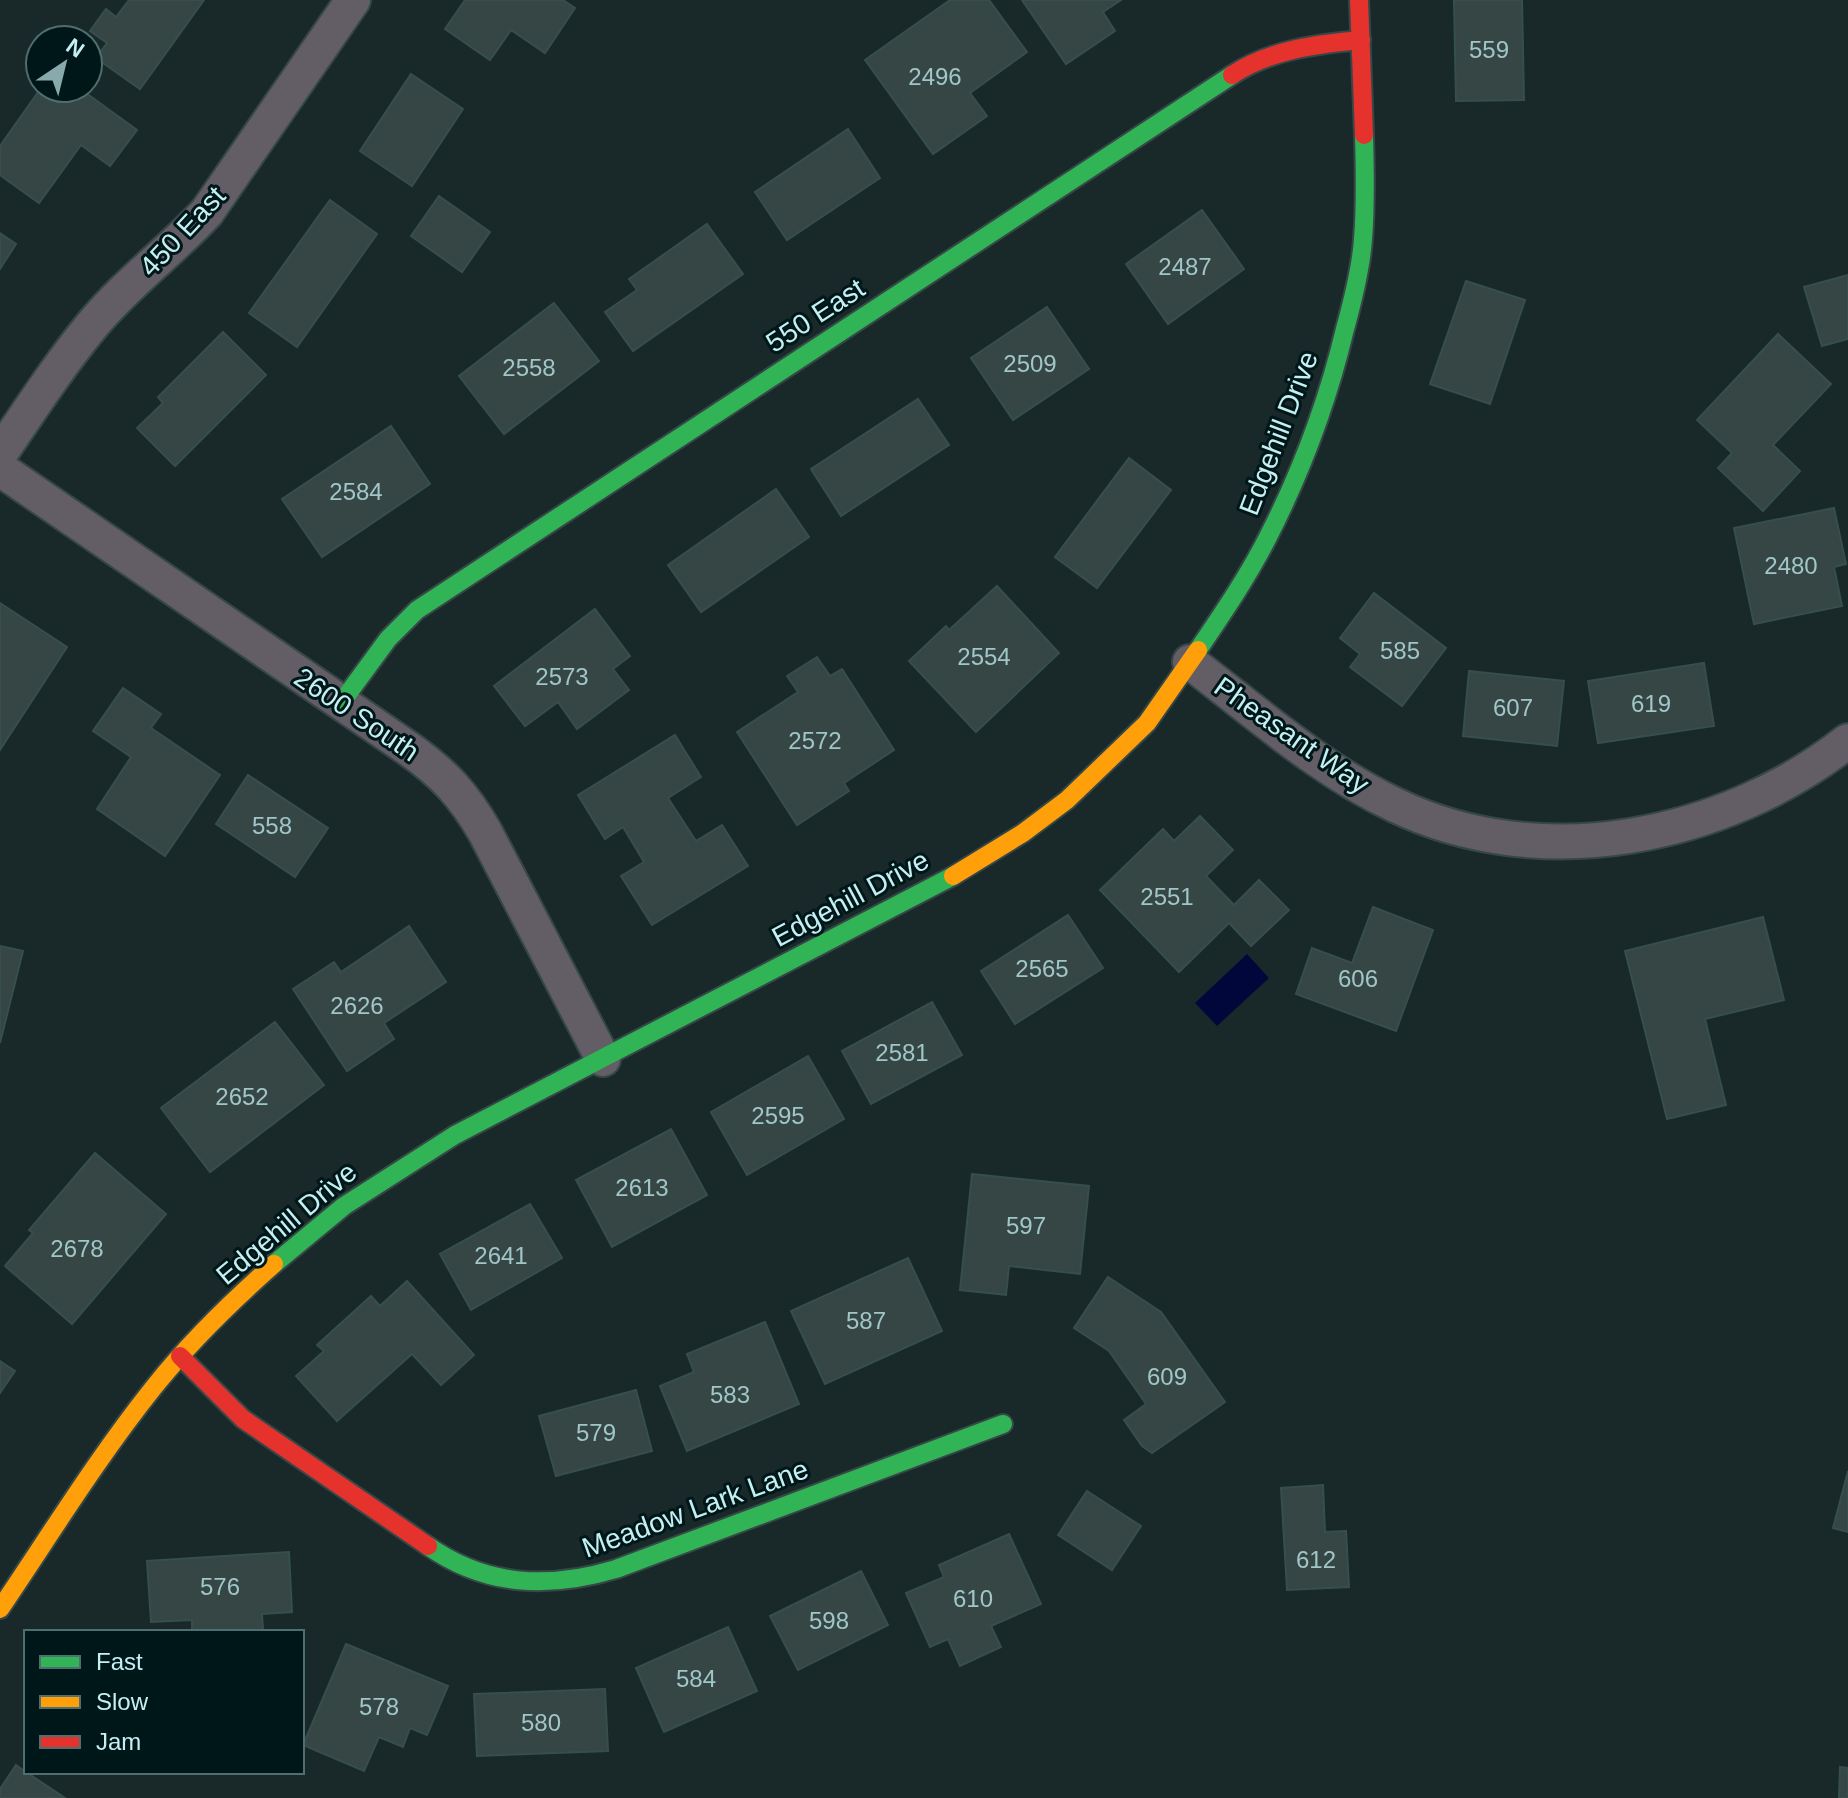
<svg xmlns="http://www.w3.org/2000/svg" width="1848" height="1798" viewBox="0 0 1848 1798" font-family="Arial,sans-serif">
  <rect width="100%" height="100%" fill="#19292a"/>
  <path fill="#02073b" d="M1247,954L1269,978L1217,1026L1195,1003Z"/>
  <g fill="#354645" stroke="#364f4d" stroke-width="2">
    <path d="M129,0H204L140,89L96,58L107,43L90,31L106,9L116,17Z"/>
    <path d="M465,0H563L575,8L545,53L511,30L490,60L445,29Z"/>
    <path d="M950,0H989L1027,52L970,93L987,116L933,154L865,60Z"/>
    <path d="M1022,0H1121L1103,12L1115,31L1066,64Z"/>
    <path d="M1454,0H1522L1524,100L1456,101Z"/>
    <path d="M411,74L463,109L412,186L360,151Z"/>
    <path d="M41,88H46L64,101L73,88H79L137,130L110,166L81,145L39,203L0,175V146Z"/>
    <path d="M848,129L880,178L787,240L755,192Z"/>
    <path d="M439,196L490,232L462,272L411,236Z"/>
    <path d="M330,200L377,234L297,347L249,313Z"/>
    <path d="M1202,210L1244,269L1168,324L1126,264Z"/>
    <path d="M707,224L743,274L633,351L605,312L637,290L629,279Z"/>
    <path d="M0,233L16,244L0,269Z"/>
    <path d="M1848,275V339L1822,346L1804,287Z"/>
    <path d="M1466,281L1525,300L1490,404L1430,384Z"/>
    <path d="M554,303L599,361L504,434L459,376Z"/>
    <path d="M1047,307L1089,369L1013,420L971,358Z"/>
    <path d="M223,332L266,375L175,466L137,428L163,403L158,397Z"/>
    <path d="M1778,334L1831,384L1773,445L1800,471L1763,511L1718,468L1732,453L1697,420Z"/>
    <path d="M918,399L949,445L841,516L811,469Z"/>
    <path d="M391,426L430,484L322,557L282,499Z"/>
    <path d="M1129,458L1171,490L1097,588L1055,557Z"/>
    <path d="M776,489L809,537L701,612L668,565Z"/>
    <path d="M1834,508L1846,564L1834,567L1842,606L1754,624L1734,528Z"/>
    <path d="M997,586L1059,653L976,732L909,661L946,626L949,630Z"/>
    <path d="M1374,593L1446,648L1402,706L1350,667L1360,654L1340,638Z"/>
    <path d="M0,603L67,647L0,750Z"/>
    <path d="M595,609L630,656L613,669L629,690L577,729L558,702L525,726L494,686Z"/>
    <path d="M817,657L830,676L842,669L894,750L844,783L849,791L797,825L737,732L798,692L787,676Z"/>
    <path d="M1704,663L1714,726L1598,743L1588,681Z"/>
    <path d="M1469,671L1564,681L1557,746L1463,736Z"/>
    <path d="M123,688L161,714L151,728L220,775L165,856L97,809L131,757L93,731Z"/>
    <path d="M675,735L701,777L668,798L696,841L722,825L748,866L652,925L621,876L644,862L623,827L605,839L578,795Z"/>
    <path d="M248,775L328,828L295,877L216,824Z"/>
    <path d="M1200,816L1233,850L1206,876L1234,905L1259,880L1289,910L1251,946L1229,923L1179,972L1100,890L1163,829L1174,841Z"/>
    <path d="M1373,907L1433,930L1396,1031L1296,994L1312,948L1352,963Z"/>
    <path d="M1068,915L1103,968L1015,1024L981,971Z"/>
    <path d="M1763,917L1784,1000L1705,1019L1726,1105L1667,1119L1625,951Z"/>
    <path d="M409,926L446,982L384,1023L394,1039L347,1071L293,989L334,962L341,972Z"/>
    <path d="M0,946L23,951L0,1043Z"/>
    <path d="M932,1002L962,1055L871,1104L842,1051Z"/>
    <path d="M275,1022L324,1085L210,1172L161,1108Z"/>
    <path d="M808,1056L844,1119L747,1175L711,1112Z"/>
    <path d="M671,1129L707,1195L612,1247L576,1180Z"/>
    <path d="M95,1153L166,1214L72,1324L5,1266L33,1233L29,1230Z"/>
    <path d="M972,1174L1089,1186L1080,1274L1009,1266L1006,1295L960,1290Z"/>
    <path d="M530,1204L562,1258L471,1310L440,1254Z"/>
    <path d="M908,1258L942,1331L825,1384L791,1311Z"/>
    <path d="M1108,1277L1161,1312L1225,1402L1152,1453L1142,1446L1124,1420L1146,1404L1109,1351L1074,1328Z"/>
    <path d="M407,1281L474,1355L441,1385L412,1354L337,1421L296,1376L324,1351L317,1345L371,1296L380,1306Z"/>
    <path d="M765,1322L799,1404L687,1451L660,1386L694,1372L687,1354Z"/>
    <path d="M0,1361L15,1371L0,1393Z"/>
    <path d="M636,1390L652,1451L556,1476L539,1416Z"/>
    <path d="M1848,1471V1532L1833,1528Z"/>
    <path d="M1323,1485L1325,1532L1346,1531L1349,1587L1287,1590L1281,1488Z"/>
    <path d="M1087,1491L1141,1526L1112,1570L1058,1535Z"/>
    <path d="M1009,1534L1041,1604L991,1626L1001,1647L960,1666L948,1639L930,1647L906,1593L944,1577L939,1565Z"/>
    <path d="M289,1552L292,1612L262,1614L263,1630L192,1632V1620L151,1622L147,1561Z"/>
    <path d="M861,1571L888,1625L798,1670L770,1616Z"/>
    <path d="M728,1627L757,1691L664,1732L636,1668Z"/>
    <path d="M346,1644L448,1686L427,1735L410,1728L403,1747L379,1737L364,1771L303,1745Z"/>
    <path d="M605,1689L608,1751L477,1756L474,1694Z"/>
    <path d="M16,1765L26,1772L65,1798H0V1789Z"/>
    <path d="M1840,1767L1848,1768V1798H1839Z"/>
  </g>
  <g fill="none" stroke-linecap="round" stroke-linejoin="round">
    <g stroke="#364748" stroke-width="38">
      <g id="street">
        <path d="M0,454C30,410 59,365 93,324C127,283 171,251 207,212L353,0"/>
        <path d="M0,469L409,749C444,774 463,794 485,832L603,1059"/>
        <path d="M1190,662C1257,713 1319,769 1395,805C1541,875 1723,839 1848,741"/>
      </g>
    </g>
    <g stroke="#364748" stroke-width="22">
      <g id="fast">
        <path d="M1198,650C1223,613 1249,575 1269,535C1302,470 1328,400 1345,329C1353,300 1361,269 1363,239C1366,204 1365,170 1364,135"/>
        <path d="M341,703L388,639L417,610L1232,75"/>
        <path d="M274,1264L344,1206L455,1135L953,876"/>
        <path d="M428,1546C487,1587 549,1589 616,1569L1003,1424"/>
      </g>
    </g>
    <g stroke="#364748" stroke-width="22">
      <g id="slow">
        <path d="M953,876L1023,833L1067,800L1147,723L1198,650"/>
        <path d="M0,1609C50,1535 98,1457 154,1387C189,1343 231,1302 274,1264"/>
      </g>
    </g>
    <g stroke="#364748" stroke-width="22">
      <g id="jam">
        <path d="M1359,0L1364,135"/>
        <path d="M1232,75C1270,50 1316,44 1361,40"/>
        <path d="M180,1356L243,1419L428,1546"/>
      </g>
    </g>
    <use href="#street" stroke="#635d66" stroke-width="34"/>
    <use href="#fast" stroke="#30b455" stroke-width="18"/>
    <use href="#slow" stroke="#ff9f0a" stroke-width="18"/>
    <use href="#jam" stroke="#e5322d" stroke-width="18"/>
  </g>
  <g text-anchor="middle" stroke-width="6" stroke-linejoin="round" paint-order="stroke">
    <g font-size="24" fill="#a1c6c8">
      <text x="1489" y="58">559</text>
      <text x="935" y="85">2496</text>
      <text x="1185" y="275">2487</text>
      <text x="1030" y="372">2509</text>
      <text x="529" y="376">2558</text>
      <text x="356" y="500">2584</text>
      <text x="1791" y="574">2480</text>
      <text x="1400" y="659">585</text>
      <text x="984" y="665">2554</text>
      <text x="562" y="685">2573</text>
      <text x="1651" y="712">619</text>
      <text x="1513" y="716">607</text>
      <text x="815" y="749">2572</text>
      <text x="272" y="834">558</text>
      <text x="1167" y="905">2551</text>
      <text x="1042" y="977">2565</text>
      <text x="1358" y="987">606</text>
      <text x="357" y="1014">2626</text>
      <text x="902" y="1061">2581</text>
      <text x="242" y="1105">2652</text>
      <text x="778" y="1124">2595</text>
      <text x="642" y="1196">2613</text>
      <text x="1026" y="1234">597</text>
      <text x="77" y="1257">2678</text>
      <text x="501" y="1264">2641</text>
      <text x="866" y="1329">587</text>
      <text x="1167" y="1385">609</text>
      <text x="730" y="1403">583</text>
      <text x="596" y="1441">579</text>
      <text x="1316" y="1568">612</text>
      <text x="220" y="1595">576</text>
      <text x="973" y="1607">610</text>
      <text x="829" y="1629">598</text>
      <text x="696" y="1687">584</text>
      <text x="379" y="1715">578</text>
      <text x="541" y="1731">580</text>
    </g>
    <g font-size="28" fill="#c5f0f3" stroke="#001719">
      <text transform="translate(182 231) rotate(-47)" y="10">450 East</text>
      <text transform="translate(815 315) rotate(-33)" y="10">550 East</text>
      <text transform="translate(1278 433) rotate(-69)" y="10">Edgehill Drive</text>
      <text transform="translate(357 714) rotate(34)" y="10">2600 South</text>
      <text transform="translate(1292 735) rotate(35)" y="10">Pheasant Way</text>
      <text transform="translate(850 898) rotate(-28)" y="10">Edgehill Drive</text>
      <text transform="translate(286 1223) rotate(-40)" y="10">Edgehill Drive</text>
      <text transform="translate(695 1508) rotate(-20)" y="10">Meadow Lark Lane</text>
    </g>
  </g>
  <rect x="24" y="1630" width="280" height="144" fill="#001719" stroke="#4f6e70" stroke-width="2"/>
  <rect x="40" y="1656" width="40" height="12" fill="#30b455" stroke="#4f6e70" stroke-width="2"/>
  <text x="96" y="1670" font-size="24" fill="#c5f0f3">Fast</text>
  <rect x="40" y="1696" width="40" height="12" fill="#ff9f0a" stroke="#4f6e70" stroke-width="2"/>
  <text x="96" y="1710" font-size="24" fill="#c5f0f3">Slow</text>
  <rect x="40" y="1736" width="40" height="12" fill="#e5322d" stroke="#4f6e70" stroke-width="2"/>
  <text x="96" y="1750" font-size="24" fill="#c5f0f3">Jam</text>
  <g transform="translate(64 64) rotate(35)"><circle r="38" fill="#001719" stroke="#4f6e70" stroke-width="2"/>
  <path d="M0-6L14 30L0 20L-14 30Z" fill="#89aaad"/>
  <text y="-12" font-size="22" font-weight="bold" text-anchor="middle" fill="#c5f0f3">N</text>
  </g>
</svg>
